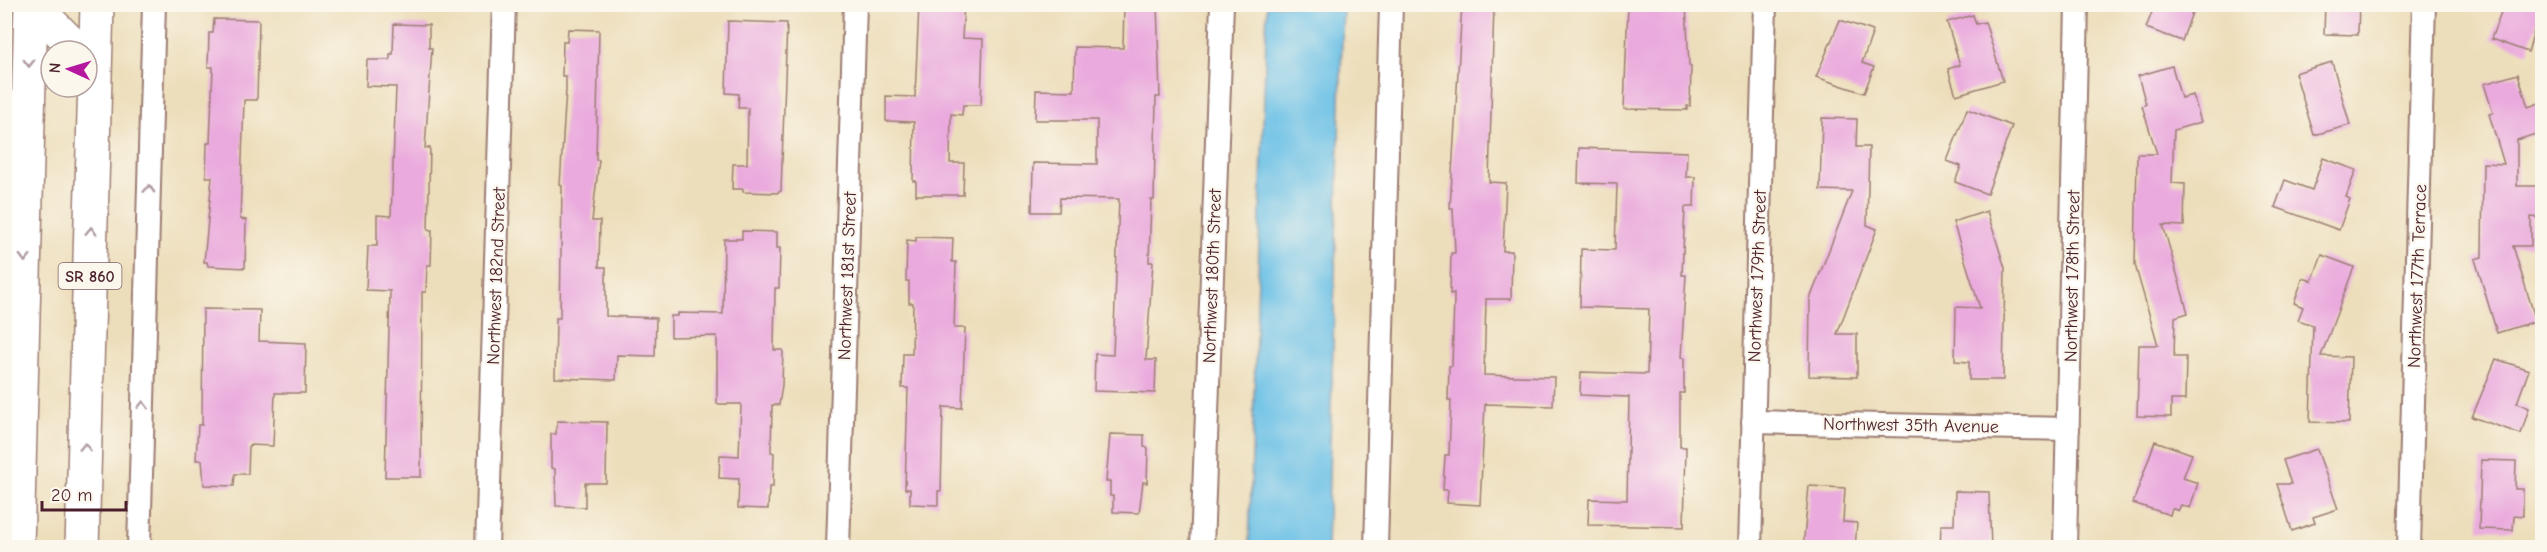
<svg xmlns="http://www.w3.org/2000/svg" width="2547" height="552" viewBox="0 0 2547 552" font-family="'Comic Neue',sans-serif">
  <rect width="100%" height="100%" fill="#fbf7ec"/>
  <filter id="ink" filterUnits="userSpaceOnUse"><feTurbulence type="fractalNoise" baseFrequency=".0167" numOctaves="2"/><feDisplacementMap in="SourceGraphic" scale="12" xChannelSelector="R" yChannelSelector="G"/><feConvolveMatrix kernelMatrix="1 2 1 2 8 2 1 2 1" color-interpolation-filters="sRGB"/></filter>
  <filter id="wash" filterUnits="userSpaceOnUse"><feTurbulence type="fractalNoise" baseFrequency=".008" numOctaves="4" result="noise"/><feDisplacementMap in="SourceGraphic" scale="24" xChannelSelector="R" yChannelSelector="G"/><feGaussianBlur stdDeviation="1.35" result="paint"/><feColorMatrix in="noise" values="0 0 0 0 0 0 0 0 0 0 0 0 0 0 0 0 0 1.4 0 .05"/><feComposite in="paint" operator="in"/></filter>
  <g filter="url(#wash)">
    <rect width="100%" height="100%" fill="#eddebb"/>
    <path fill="#69c0e6" stroke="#5a7088" stroke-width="1.5" d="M1267,5H1343L1327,547H1249Z"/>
    <g id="blocks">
      <g fill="#eaaadd">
        <path d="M919,4H964L962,38L983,39L981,105H963L962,115L951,114L950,163H964L963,195H916V181H913L914,122L886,121V96L915,97Z"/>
        <path d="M1124,4H1157L1160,97H1156L1154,200H1151L1149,262H1153L1146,360H1156L1155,393L1094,391L1095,354L1113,355L1119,199L1060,198L1059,212H1032L1033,163L1097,164V120H1035L1036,90L1074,91L1075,47L1123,48Z"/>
        <path d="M1462,4H1494L1489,182L1506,183L1503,251H1512L1511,299H1486L1484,375L1554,377L1553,406L1485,404L1480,505L1447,503L1448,490H1443L1445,455H1449L1451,400H1448L1449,366H1452L1454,298V293L1450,294L1451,253H1455L1453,208H1450Z"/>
        <path d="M1628,4H1686L1689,66H1691L1690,106H1687V110L1624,109Z"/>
        <path d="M2155,4H2195L2182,41L2146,28Z"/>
        <path d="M2325,4H2359L2358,35L2324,34Z"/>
        <path d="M2504,4H2542L2528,52L2491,39Z"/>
        <path d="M1973,15L1976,24L1985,22L2003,81L1956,95L1948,69L1960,65L1947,22Z"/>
        <path d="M214,19L259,20L257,100H244L240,219L246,220L245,268L208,266L207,262H204L212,177H206L207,143H210L213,67H208L209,33H213Z"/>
        <path d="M1840,20L1873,31L1862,63L1874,67L1864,93L1816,77Z"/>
        <path d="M728,21L787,23L781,191L777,193L743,192V189H732L733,164H747L748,108H738L739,94L726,93Z"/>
        <path d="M394,24L429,25V48H432L425,148H430L428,230H432L431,265H427L426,292H422L421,477H385L390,291L366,290L368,246H377V215L391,216L396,87L366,86L367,60H390V54H393Z"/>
        <path d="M568,29L599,30L596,160H599L592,221H600L599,267H606V316L656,318L655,356L617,355L616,380L555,378L556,318H560L562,186L560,185L566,90V76H562L563,42H567Z"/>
        <path d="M2332,62L2350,125L2314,135L2295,73Z"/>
        <path d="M2172,66L2181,98L2193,95L2201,122L2174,130L2172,183L2185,184L2184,226L2163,225L2188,313L2175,317L2174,357H2186L2185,400H2171V417L2137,416L2139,345H2158L2135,265L2137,154H2157L2142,106L2146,104L2138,76Z"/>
        <path d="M2518,74L2528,107L2542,102V132L2517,140V186H2541V218L2531,217V246H2513L2536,321L2497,333L2475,259L2482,257L2483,163L2504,164L2489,114L2493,113L2484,84Z"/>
        <path d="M1967,109L2012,126L1987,194L1955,182L1961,166L1947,161Z"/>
        <path d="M1822,118L1857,119L1856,147H1869L1867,225L1877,229L1837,334H1857V377L1809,376L1810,299L1852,191L1820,190Z"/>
        <path d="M1579,148L1687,152L1686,177H1695L1694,207H1685L1682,275H1686L1681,358H1684V393H1680V447H1686L1684,527L1588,525L1589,499L1627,500L1629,397L1580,395L1581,372L1647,374L1649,309L1580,307L1581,249L1615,250L1617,184L1578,183Z"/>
        <path d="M2323,158L2356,170L2346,197L2350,199L2339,230L2275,207L2285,180L2312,190Z"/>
        <path d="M1987,211L2005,268L2003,380H1969V362L1955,361L1956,307L1980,308L1953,222Z"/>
        <path d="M742,231L777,232V248H780L779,288H775L774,350H783L782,385L779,405H772L771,452L774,453L773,487H769L768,509L738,508L739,479L719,478L720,455L739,456L741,404H717V336L671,337V316H678V313L723,314L724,239H742Z"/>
        <path d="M916,237L953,238L952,262H956L954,328H965L962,408L943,407L941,491H938V505L910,504V489H905L908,388H902L903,354H912L913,303H909V281H906L907,240L916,241Z"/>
        <path d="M2322,255L2354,267L2321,356L2351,357L2349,423L2310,422L2313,325L2298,320L2303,307L2294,303L2303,278L2312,281Z"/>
        <path d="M203,309L260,310L259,341L306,343L305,393H275L273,446L249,445L248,474H235L234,486L204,485L202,460H196L198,425H202Z"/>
        <path d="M2496,359L2529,370L2517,403L2529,408L2521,434L2472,417Z"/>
        <path d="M557,421L607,422L606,483H585V507L556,506L555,469L551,468V434H556Z"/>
        <path d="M1110,434L1144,435V447L1148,448L1147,483L1143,482L1139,513L1113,512V496H1110V481L1106,482Z"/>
        <path d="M2155,441L2192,454L2183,478L2198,483L2190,508L2181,505L2178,511L2172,508L2170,515L2133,503Z"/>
        <path d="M2317,449L2338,509L2313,517L2315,523L2292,531L2277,484H2291L2283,460Z"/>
        <path d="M2481,460L2516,461L2515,489H2523V516L2514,515L2513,530L2479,529Z"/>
        <path d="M1809,486L1845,488L1843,522L1857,523L1855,548H1803Z"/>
        <path d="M1955,491L1989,492L1991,548H1940L1941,525H1954Z"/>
      </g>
    </g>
  </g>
  <g filter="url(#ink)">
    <use href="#blocks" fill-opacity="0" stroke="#9c7e73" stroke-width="1.5"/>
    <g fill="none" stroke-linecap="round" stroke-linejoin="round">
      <g stroke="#9c7e73" stroke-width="26">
        <g id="street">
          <path d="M1753,422L2068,429"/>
          <path d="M139,548L154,4"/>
          <path d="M487,548L504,4"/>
          <path d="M838,548L855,4"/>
          <path d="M1202,548L1222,4"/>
          <path d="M1376,548L1391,4"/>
          <path d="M1750,548L1765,4"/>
          <path d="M2065,548L2077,4"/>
          <path d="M2409,548L2424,4"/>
        </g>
      </g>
      <g stroke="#9c7e73" stroke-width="36">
        <g id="primary">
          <path d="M32,4L68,40L73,51"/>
          <path d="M17,548L31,4"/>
          <path d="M82,548L97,4"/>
        </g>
      </g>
      <use href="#street" stroke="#fff" stroke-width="22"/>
      <use href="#primary" stroke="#fff" stroke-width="33"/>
    </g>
    <defs><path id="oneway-chevron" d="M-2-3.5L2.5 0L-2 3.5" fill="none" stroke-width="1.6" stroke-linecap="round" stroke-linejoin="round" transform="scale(1.5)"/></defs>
    <g stroke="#ae9aa0">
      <use href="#oneway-chevron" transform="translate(29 63) rotate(91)"/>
      <use href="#oneway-chevron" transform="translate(149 189) rotate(-88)"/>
      <use href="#oneway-chevron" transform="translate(91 231) rotate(-88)"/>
      <use href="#oneway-chevron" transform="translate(25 258) rotate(91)"/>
      <use href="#oneway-chevron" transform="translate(143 405) rotate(-88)"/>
      <use href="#oneway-chevron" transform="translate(85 447) rotate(-88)"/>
    </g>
  </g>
  <g text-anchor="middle" stroke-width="4.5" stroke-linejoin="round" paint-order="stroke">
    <rect fill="#fbf7ec" stroke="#7f6065" stroke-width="1.5" x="58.5" y="263" width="63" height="26" rx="4.5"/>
    <g font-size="16" font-weight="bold" fill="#4a1f2b">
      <text x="90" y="282">SR 860</text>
    </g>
    <g font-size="18" fill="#4a1f2b" stroke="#fbf7ec">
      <text transform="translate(496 276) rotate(-88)" y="6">Northwest 182nd Street</text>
      <text transform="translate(847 276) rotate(-88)" y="6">Northwest 181st Street</text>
      <text transform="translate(1212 276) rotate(-88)" y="6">Northwest 180th Street</text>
      <text transform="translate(1757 276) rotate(-88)" y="6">Northwest 179th Street</text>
      <text transform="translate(2072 276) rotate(-89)" y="6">Northwest 178th Street</text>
      <text transform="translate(2417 276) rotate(-88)" y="6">Northwest 177th Terrace</text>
      <text transform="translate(1911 425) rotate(1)" y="6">Northwest 35th Avenue</text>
    </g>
  </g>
  <rect width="2547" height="552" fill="none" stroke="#fbf7ec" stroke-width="24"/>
  <g transform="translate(69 69) rotate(274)"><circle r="28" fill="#fbf7ec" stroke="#b4a19f" stroke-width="1.5"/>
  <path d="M0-4.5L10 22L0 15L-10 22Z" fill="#b5179e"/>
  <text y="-9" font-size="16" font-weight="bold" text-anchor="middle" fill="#4a1f2b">N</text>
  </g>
  <path d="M42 501v9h84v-9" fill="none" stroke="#4a1f2b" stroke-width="3"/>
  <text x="51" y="501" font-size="18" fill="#4a1f2b" stroke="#fbf7ec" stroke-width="4.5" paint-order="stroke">20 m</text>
</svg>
